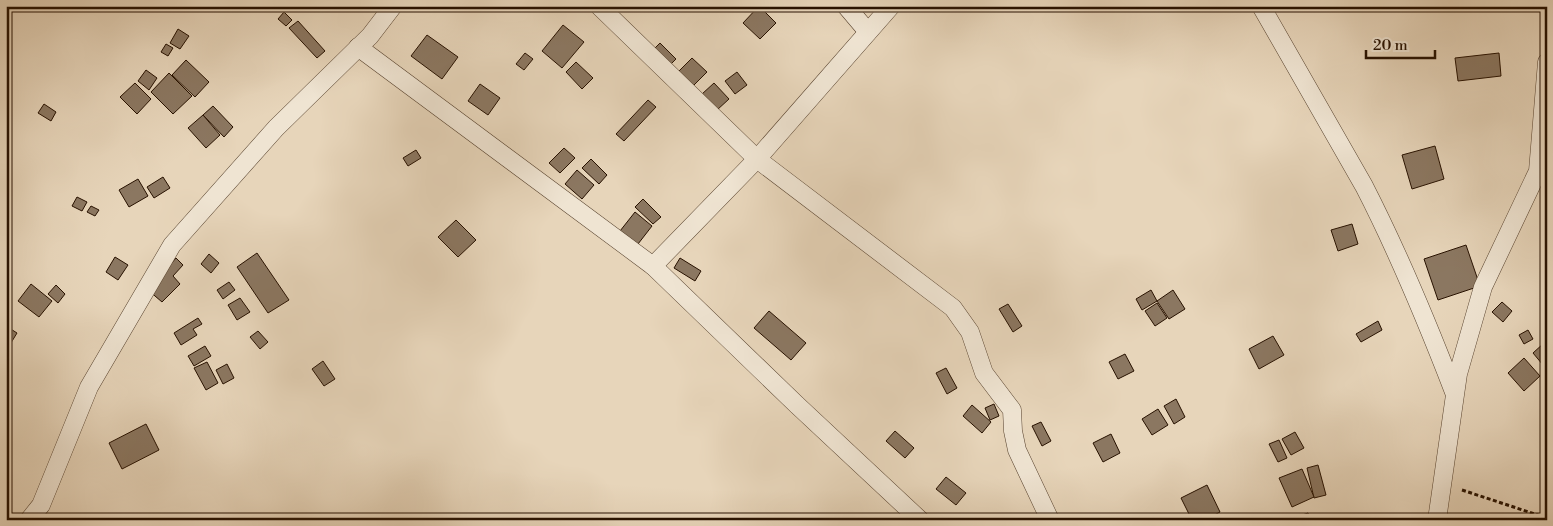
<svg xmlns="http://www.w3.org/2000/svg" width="1553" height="526" viewBox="0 0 1553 526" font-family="'Libre Bodoni',serif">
  <rect width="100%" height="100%" fill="#e7d5ba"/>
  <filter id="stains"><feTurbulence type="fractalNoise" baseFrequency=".004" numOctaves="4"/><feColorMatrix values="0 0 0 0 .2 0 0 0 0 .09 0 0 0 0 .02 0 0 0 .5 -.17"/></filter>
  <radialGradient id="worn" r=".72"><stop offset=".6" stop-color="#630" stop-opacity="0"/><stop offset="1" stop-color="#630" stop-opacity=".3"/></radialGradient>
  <g fill="#8b7761" stroke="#271100">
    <path d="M759,6L776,23L760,39L743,23Z"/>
    <path d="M284,12L292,20L286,26L278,19Z"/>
    <path d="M298,21L325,51L317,58L289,28Z"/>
    <path d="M563,25L584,42L562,68L542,51Z"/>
    <path d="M178,29L189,36L180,49L170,43Z"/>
    <path d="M427,35L458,57L442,79L411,56Z"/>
    <path d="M660,43L676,59L670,65L654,49Z"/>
    <path d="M166,44L173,48L168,56L161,52Z"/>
    <path d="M525,53L533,59L524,70L516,64Z"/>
    <path d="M1499,53L1501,76L1458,81L1455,58Z"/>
    <path d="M692,58L707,72L693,86L678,72Z"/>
    <path d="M186,60L209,82L195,97L172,75Z"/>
    <path d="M576,62L593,78L582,89L566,72Z"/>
    <path d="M146,70L157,78L149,90L138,81Z"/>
    <path d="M737,72L747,85L735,94L725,81Z"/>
    <path d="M169,73L192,96L173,114L151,92Z"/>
    <path d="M135,83L151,99L137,114L120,97Z"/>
    <path d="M714,83L729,99L717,110L702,94Z"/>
    <path d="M480,84L500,98L488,115L468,101Z"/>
    <path d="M648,100L656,107L624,141L616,134Z"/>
    <path d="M44,104L56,112L51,121L38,113Z"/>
    <path d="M213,106L233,127L224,137L203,115Z"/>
    <path d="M203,115L220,135L206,148L188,128Z"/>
    <path d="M1435,146L1444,179L1412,189L1402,155Z"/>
    <path d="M564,148L575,158L560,173L549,163Z"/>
    <path d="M416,150L421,158L408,166L403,158Z"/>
    <path d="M591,159L607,175L599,184L582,168Z"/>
    <path d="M577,170L594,185L582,199L565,184Z"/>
    <path d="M163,177L170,188L154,198L147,187Z"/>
    <path d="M138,179L148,196L129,207L119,190Z"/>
    <path d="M77,197L87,202L82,211L72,206Z"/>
    <path d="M643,199L661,217L653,224L635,207Z"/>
    <path d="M91,206L99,210L95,216L87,212Z"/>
    <path d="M635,212L652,226L638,244L620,231Z"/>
    <path d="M456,220L476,240L458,257L438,237Z"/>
    <path d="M1352,224L1358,244L1338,251L1331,230Z"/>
    <path d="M1466,245L1480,286L1438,300L1424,259Z"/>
    <path d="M257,253L289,300L268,313L237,267Z"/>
    <path d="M209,254L219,263L211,273L201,264Z"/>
    <path d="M115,257L128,265L118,280L106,272Z"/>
    <path d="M176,258L183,265L173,276L180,284L162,302L148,290Z"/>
    <path d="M680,258L701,271L695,281L674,268Z"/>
    <path d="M229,282L235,290L223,299L217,290Z"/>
    <path d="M31,284L52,301L39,317L18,301Z"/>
    <path d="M56,285L65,294L58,303L48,294Z"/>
    <path d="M1151,290L1157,301L1142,310L1136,299Z"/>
    <path d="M1173,290L1185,309L1169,319L1157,301Z"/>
    <path d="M240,298L250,312L237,320L228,305Z"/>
    <path d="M1502,302L1512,311L1503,322L1492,312Z"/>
    <path d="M1157,303L1167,318L1155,326L1145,311Z"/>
    <path d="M1008,304L1022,326L1013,332L999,309Z"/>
    <path d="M769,311L806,343L791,360L754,328Z"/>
    <path d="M198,318L202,324L193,329L197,335L181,345L174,333Z"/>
    <path d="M1378,321L1382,330L1361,342L1356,334Z"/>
    <path d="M6,326L17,333L6,351Z"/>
    <path d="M1528,330L1533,339L1524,344L1519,335Z"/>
    <path d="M258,331L268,342L260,349L250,337Z"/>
    <path d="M1273,336L1284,355L1259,369L1249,349Z"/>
    <path d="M1544,343L1547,345V361L1543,365L1533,353Z"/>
    <path d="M205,346L211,356L194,366L188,356Z"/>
    <path d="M1125,354L1134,371L1118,379L1109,362Z"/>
    <path d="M1524,358L1540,376L1524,391L1508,373Z"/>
    <path d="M323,361L335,379L324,386L312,369Z"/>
    <path d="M207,362L218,383L206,390L194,368Z"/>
    <path d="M227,364L234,378L223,384L216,370Z"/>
    <path d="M946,368L957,388L947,394L936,373Z"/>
    <path d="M1176,399L1185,417L1174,424L1164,406Z"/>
    <path d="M994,404L999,416L990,420L985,408Z"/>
    <path d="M972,405L991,422L982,433L963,416Z"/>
    <path d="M1158,409L1168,425L1152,435L1142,419Z"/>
    <path d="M1041,422L1051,441L1042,446L1032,426Z"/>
    <path d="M146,424L159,450L122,469L109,443Z"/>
    <path d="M895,431L914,448L905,458L886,441Z"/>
    <path d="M1295,432L1304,448L1291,455L1282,439Z"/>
    <path d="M1111,434L1120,453L1103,462L1093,443Z"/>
    <path d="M1279,440L1287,458L1278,462L1269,444Z"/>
    <path d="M1318,465L1326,495L1314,498L1307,468Z"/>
    <path d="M1302,469L1314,497L1292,507L1279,478Z"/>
    <path d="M946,477L966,493L956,505L936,489Z"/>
    <path d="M1207,485L1220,512L1205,520H1192L1181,498Z"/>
    <path d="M1308,513L1311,520H1294L1293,518Z"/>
  </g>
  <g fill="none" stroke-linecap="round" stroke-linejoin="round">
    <g stroke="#57422e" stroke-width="19">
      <g id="street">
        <path d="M599,6L757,159L953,308L970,332L984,373L1012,410L1013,431L1017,450L1050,520"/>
        <path d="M846,6L868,32"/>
        <path d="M1261,6L1364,186C1398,252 1427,322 1454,392"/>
        <path d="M358,47L653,266L757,159L891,6"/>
        <path d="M653,266L797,405L920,520"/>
        <path d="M29,520L41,505L89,387L172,245L276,128L370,36L393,6"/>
        <path d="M1437,520L1458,374L1483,287L1538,171L1547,62"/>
      </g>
    </g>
    <path stroke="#271100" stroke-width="3" stroke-dasharray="4 2.5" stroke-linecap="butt" d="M1462,490L1547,518"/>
    <use href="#street" stroke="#efe4d2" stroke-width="18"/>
  </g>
  <rect width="1553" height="526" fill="none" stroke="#e7d5ba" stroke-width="25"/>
  <rect x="8" y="8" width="1538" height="511" fill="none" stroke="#271100" stroke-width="2.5"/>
  <rect x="12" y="12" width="1528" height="501" fill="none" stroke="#271100"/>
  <path d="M1366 50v8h69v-8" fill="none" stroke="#271100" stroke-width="2.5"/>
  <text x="1373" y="50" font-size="15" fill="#271100" stroke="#efe4d2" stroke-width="4" paint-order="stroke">20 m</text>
  <rect width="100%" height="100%" filter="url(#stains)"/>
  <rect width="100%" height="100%" fill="url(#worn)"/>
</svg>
